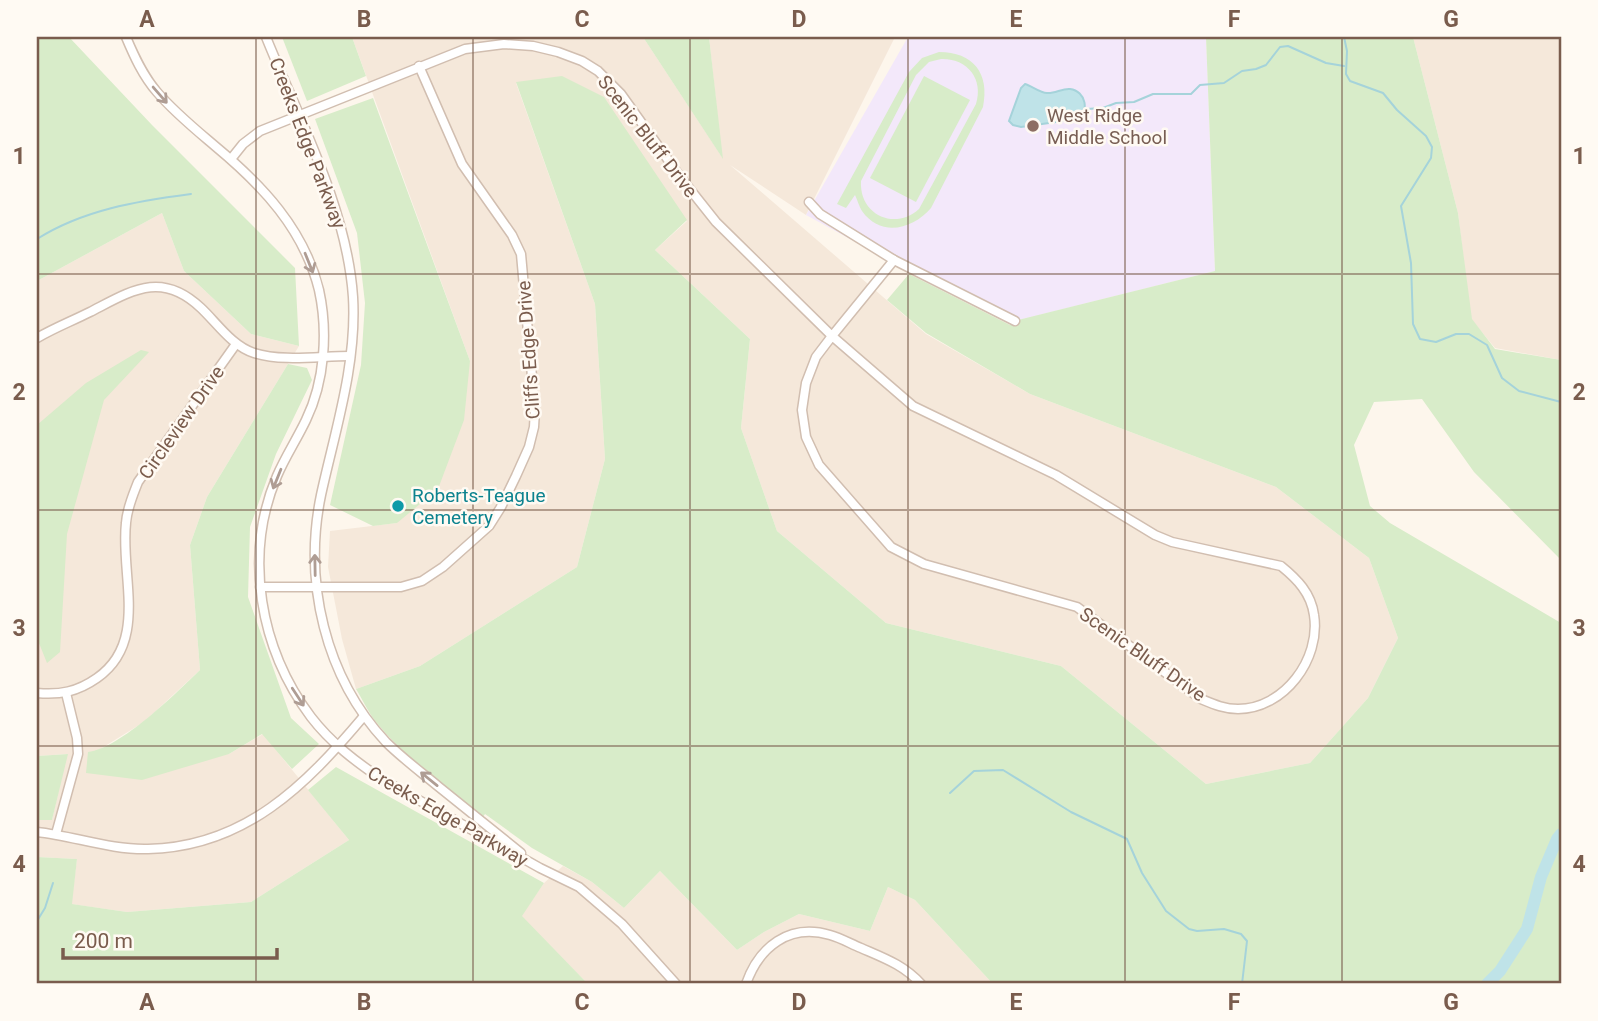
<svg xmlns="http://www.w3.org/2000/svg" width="1598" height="1021" viewBox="0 0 1598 1021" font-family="Roboto,sans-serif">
  <rect width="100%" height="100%" fill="#fdf6ec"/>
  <g fill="#f5e8da">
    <path d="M352,37H643L722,157L709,37H895L806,215L730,165L926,334L1030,394L1276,487L1369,558L1398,638L1368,698L1310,763L1206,784L1061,666L886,623L777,531L741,428L750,339L655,250L687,221L516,83L595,304L605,459L577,567L420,666L356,689L342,639L328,567L330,531L397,523L470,361Z"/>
    <path d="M1413,37H1561V360L1495,348L1471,319L1458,213Z"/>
    <path d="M162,213L184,271L251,334L299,346L207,497L190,545L200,670L144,722L97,751L229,754L263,734L349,840L251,902L127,912L71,904L77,859L37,857V820H52L67,754L37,756V281Z"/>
    <path d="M563,866L592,882L624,908L660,871L737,950L764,932L799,914L870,931L888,887L915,900L993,984H588L521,916L544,883Z"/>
  </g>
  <path fill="#f3e8fa" d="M908,37H1206L1215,271L1015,321L896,264L806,215Z"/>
  <g fill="#d8ecc9" fill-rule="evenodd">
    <path d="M37,37H69L152,125L295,268L299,346L251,334L184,271L162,213L37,281Z"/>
    <path d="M282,37H352L366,76L307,101Z"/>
    <path d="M643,37H709L723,159Z"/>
    <path d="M1206,37H1413L1458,213L1472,319L1495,349L1561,360V560L1474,472L1422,399L1374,402L1354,445L1370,506L1390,523L1561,623V984H993L915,900L888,887L870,931L799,914L764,932L737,950L660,871L624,908L592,882L532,848L485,814L483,817C446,787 406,759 376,722C368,712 363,700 356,689L420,666L577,567L605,459L595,304L516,82L562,76L604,97L687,220L655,250L750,339L741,428L777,531L886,623L1061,666L1206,784L1310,763L1368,698L1398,638L1369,558L1276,487L1030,394L926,333L887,300L909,274L1010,325L1018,320L1215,271Z"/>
    <path d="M939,52C973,52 990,73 983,107L931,208C913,229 881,238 862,211C859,206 857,199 855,195L846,208L837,204L909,72L922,58ZM941,59C967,58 984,79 976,104L919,209C895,231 859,215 861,181L916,75L929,62Z"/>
    <path d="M924,76L970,100L916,202L870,178Z"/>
    <path d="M373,98L470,361L464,420L438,489L397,523L373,526L330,505L361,365L365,303L357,233L315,119Z"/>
    <path d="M141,350L149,352L104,400L67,534L60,652L47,663L37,638V425L86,383Z"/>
    <path d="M288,364L307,368L312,380L276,454L250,527L248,597L291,718L319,744L292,769L262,734L229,754L142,780L86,773L88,752C121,748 176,693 200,670L190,545L207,497Z"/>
    <path d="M68,754L52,820H37V756Z"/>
    <path d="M336,767L544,883L522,916L588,984H37V857L77,859L72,904L127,912L251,902L349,840L308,790Z"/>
  </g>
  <path fill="#bfe3e8" stroke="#a5d3da" stroke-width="2" d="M1025,84C1032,86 1040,93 1047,93C1054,94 1063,88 1070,89C1086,91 1090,112 1077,119L1021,127L1013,125L1009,121L1021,88Z"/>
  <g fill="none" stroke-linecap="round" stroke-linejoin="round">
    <g stroke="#a5d3da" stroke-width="2">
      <path d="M1344,37L1347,51L1346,74L1350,81L1383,93L1397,110L1426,136L1432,147L1431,158L1401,206L1411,263L1413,324L1420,339L1436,342L1456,334H1469L1487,345L1502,378L1519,391L1561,402"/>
      <path d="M1086,109L1103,108L1116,103L1134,102L1153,94H1191L1200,85L1224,83L1242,71L1256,69L1266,65L1280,47L1288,46L1326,63L1344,66"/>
      <path d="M37,239C83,210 137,201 191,194"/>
      <path d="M950,793L974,771L1003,770L1071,812L1127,839L1142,873L1166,911L1189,929L1197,931L1224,929L1241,934L1247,941L1242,984"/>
      <path d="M37,921L45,908L53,883"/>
    </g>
    <path stroke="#bfe3e8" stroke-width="12" d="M1487,984L1500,971L1527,929L1541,877L1557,839L1561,834"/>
    <g stroke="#d1beb0" stroke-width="11">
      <g id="minor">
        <path d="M126,37C134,56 143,76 157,92C174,112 195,129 215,146C262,185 304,229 319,290C328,331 325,381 306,420C297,439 285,457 277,476C243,556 260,649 311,717C331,743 356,762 383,780L540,868L579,887L622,924L676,984"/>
        <path d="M266,37C299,119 347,208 353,297C357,364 335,431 321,495C303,582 325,677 386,742C402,758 421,772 439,787C466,809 494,831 521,853"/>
        <path d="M231,159L243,144L260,131L465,49L504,44L533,46L558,52L582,61L598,71L621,94L681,178L716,222L832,336L894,260"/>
        <path d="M809,202L820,214L894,260L1015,321"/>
        <path d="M832,336L913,406L1056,475L1155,535L1172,542L1281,566C1297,579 1311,593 1314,615C1321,659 1284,709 1238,709C1224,709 1213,704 1201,699L1077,607L924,564L891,547L819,465L806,437L802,410L806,383L816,357Z"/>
        <path d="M37,338C54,328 72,321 90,312C131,291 161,270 201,308C217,323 232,346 254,353C283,362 319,356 350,356"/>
        <path d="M260,587H401L422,581L443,567L489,526L501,507L516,476L529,447L534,427L535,410L521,254L512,235L462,164L419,66"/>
        <path d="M37,693C60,695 77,692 97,678C149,642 120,575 126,523C127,508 133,495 138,482L236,344"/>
        <path d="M37,832C74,836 110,850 148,849C245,847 306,785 364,716"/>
        <path d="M56,834L78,754L77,738L66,693"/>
        <path d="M746,984C759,947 789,923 830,935C841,938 851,944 861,948C884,958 904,965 921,984"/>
      </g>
    </g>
    <use href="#minor" stroke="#fff" stroke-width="8"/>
  </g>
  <defs><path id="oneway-shaft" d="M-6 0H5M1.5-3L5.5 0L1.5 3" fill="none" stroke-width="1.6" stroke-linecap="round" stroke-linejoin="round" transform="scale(1.75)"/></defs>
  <g stroke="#af9d94">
    <use href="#oneway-shaft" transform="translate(160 95) rotate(49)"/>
    <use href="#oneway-shaft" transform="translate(309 263) rotate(68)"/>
    <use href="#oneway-shaft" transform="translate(277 479) rotate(112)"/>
    <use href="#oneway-shaft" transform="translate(315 565) rotate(-91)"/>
    <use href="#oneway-shaft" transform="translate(298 697) rotate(57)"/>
    <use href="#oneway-shaft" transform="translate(429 779) rotate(-141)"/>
  </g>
  <path fill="none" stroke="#7a5c4d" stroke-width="2" stroke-opacity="0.55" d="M256,37V984M473,37V984M690,37V984M908,37V984M1125,37V984M1342,37V984M37,274H1561M37,510H1561M37,746H1561"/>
  <circle fill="#8d6e63" stroke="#fffaf3" stroke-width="2.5" cx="1033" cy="126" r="7"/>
  <circle fill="#0f9aa8" stroke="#fffaf3" stroke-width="2.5" cx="398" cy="506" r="7"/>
  <g text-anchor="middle" stroke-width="5" stroke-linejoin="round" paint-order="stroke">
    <g font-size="19" fill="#785e54" stroke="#fffaf3" text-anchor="start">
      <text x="1047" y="122">West Ridge<tspan x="1047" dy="22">Middle School</tspan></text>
    </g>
    <g font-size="19" fill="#7a5c4d" stroke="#fffaf3">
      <text transform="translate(648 136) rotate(52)" y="7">Scenic Bluff Drive</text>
      <text transform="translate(308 143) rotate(69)" y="7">Creeks Edge Parkway</text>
      <text transform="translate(528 350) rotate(-94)" y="7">Cliffs Edge Drive</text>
      <text transform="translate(181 422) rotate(-55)" y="7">Circleview Drive</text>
      <text transform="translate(1143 654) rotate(35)" y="7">Scenic Bluff Drive</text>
      <text transform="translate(448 816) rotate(30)" y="7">Creeks Edge Parkway</text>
    </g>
    <g font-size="19" fill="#0d838f" stroke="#fffaf3" text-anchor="start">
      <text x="412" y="502">Roberts-Teague<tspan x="412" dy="22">Cemetery</tspan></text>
    </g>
  </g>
  <rect width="1598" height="1021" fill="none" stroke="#fffaf3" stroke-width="77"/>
  <path d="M63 948v10h214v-10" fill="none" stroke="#7a5c4d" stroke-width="3.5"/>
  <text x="74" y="948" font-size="21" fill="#7a5c4d" stroke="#fffaf3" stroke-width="5" paint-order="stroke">200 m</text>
  <rect x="38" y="38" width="1522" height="944" fill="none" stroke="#7a5c4d" stroke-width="2.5"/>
  <g font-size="23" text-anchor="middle" font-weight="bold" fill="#7a5c4d">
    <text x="147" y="27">A</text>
    <text x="364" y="27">B</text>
    <text x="582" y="27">C</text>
    <text x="799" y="27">D</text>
    <text x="1016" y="27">E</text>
    <text x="1234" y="27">F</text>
    <text x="1451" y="27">G</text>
    <text x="19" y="164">1</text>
    <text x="1579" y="164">1</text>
    <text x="19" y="400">2</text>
    <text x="1579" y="400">2</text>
    <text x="19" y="636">3</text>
    <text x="1579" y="636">3</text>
    <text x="19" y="872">4</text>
    <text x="1579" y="872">4</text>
    <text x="147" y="1010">A</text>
    <text x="364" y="1010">B</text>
    <text x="582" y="1010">C</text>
    <text x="799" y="1010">D</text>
    <text x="1016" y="1010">E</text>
    <text x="1234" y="1010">F</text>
    <text x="1451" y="1010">G</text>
  </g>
</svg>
